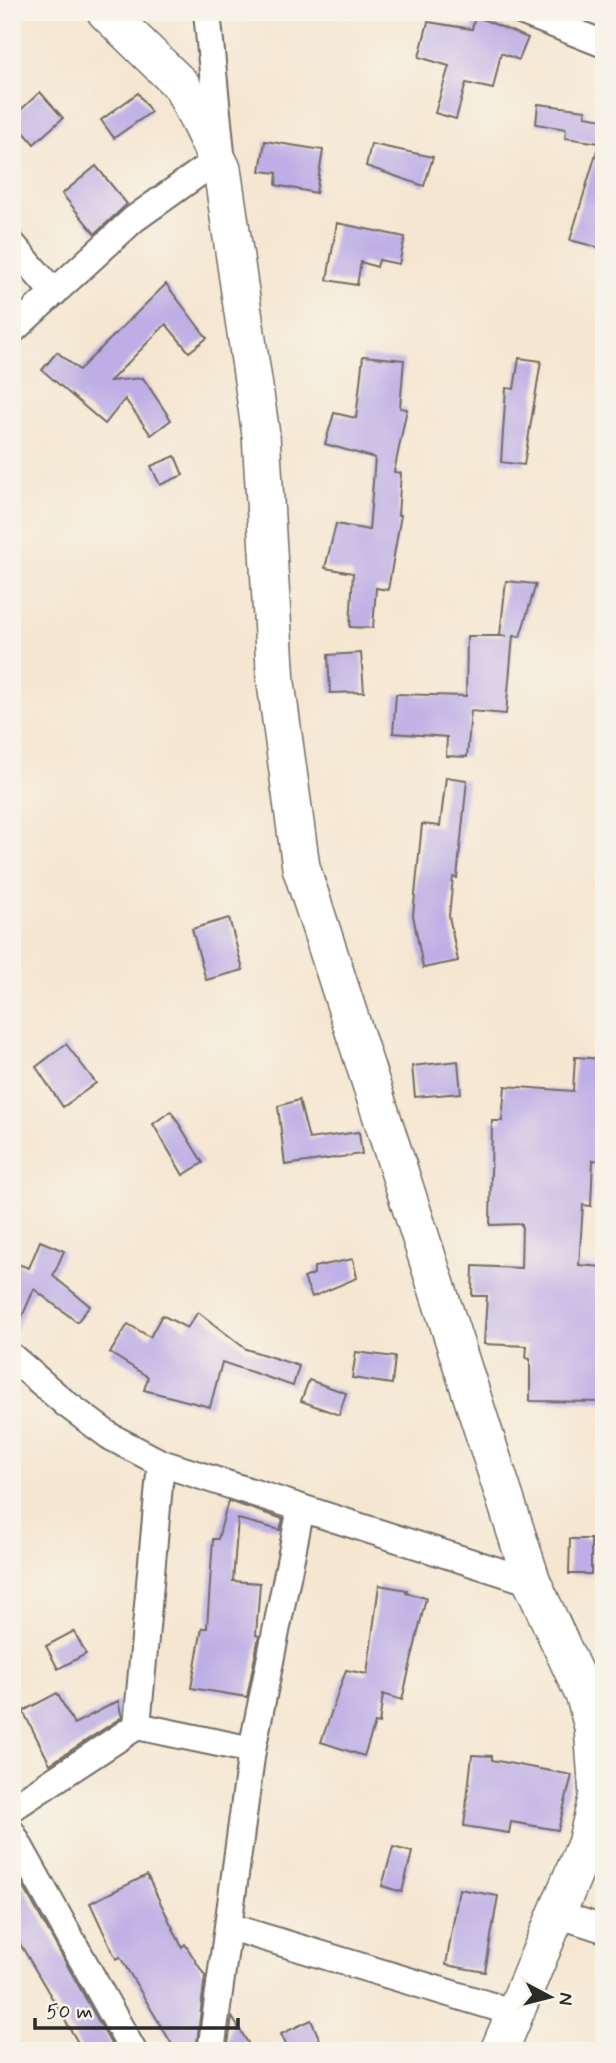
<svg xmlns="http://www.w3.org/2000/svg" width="616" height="2063" viewBox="0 0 616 2063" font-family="Mynerve,sans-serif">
  <rect width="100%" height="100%" fill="#f7f3e8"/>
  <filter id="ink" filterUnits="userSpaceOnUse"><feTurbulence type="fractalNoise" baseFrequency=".0143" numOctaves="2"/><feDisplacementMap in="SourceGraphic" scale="14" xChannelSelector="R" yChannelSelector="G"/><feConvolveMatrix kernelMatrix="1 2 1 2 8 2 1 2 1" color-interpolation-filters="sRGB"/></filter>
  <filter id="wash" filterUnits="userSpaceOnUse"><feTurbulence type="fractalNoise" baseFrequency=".00686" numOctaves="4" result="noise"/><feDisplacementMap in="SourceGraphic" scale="28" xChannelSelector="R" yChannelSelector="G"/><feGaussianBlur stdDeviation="1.57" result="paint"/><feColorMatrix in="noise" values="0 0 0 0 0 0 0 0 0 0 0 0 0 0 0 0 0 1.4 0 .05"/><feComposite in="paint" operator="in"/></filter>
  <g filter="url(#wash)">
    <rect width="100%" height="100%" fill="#f5e6d1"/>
    <g id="blocks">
      <g fill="#bdafe5">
        <path d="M475,16L528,38L519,60L501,53L493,89L466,83L456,119L435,113L449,66L419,57L428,22L472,29Z"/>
        <path d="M40,92L63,118L34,144L12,118Z"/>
        <path d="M138,93L151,112L114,138L101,120Z"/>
        <path d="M538,104L586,110L585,116L604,119L600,143L565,138L566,129L536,124Z"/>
        <path d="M265,141L323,150L316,193L276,185L277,173L260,171Z"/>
        <path d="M371,144L433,157L424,186L366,166Z"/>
        <path d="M598,147L604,148V249L570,240Z"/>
        <path d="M96,166L127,204L95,234L62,194Z"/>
        <path d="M337,223L405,237L399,264L379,260L377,267L361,262L357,285L327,280Z"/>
        <path d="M166,284L207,338L189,352L166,324L110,381L143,378L171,420L151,435L125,399L105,424L42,370L57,352L79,370Z"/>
        <path d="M363,356L404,360L400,408L407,409L394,472L401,473L398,515H401L388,590L376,588L373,628L350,627L353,573L325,568L336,524L369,530L375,458L325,444L334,413L356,418Z"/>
        <path d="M519,358L541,361L524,465L501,462L506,388L514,389Z"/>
        <path d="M175,456L183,475L160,485L151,466Z"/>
        <path d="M506,581L536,584L520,637L513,636L506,714L471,711L467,757L446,756L447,737L393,733L396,694L466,696L467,636H506L500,635Z"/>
        <path d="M361,653L364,692L330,693L328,655Z"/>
        <path d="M446,777L467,780L457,878L453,877L449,916L458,961L423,968L413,915L422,824L440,826Z"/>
        <path d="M229,918L243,970L206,980L192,929Z"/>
        <path d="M66,1044L96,1083L63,1107L36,1067Z"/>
        <path d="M575,1057L602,1059L599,1111L604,1112V1161L593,1160L591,1206L583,1205L579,1265L604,1267V1402L530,1401V1359L526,1358L527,1346L484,1344L487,1296H472L473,1266L521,1268L522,1224L490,1225L492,1121H502L505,1086L573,1091Z"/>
        <path d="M458,1061L461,1093L415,1097L412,1066Z"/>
        <path d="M299,1100L309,1139L359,1132L362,1154L285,1165L278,1106Z"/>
        <path d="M171,1111L203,1163L183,1175L153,1124Z"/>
        <path d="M40,1241L64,1251L53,1276L90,1306L77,1322L34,1289L12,1340V1262L29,1268Z"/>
        <path d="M353,1259L357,1278L312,1297L304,1278L314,1274V1267Z"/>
        <path d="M198,1312L246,1349L299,1366L293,1386L222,1362L210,1407L144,1390L148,1377L110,1353L128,1324L150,1337L162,1315L187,1328Z"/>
        <path d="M356,1352L395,1357L392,1384L352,1378Z"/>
        <path d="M309,1380L346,1393L339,1415L301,1401Z"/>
        <path d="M228,1501L283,1519L280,1530L238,1519L233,1581L260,1583L256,1635L259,1636L247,1697L191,1688L202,1628H207L213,1539H218Z"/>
        <path d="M570,1539H591V1574H569Z"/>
        <path d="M379,1585L407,1590L406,1593L426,1598L402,1700L383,1694L379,1724L375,1723L364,1756L321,1742L346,1670L367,1674Z"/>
        <path d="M74,1631L86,1654L58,1669L46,1646Z"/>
        <path d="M57,1693L74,1724L118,1701L122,1717L50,1764L23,1711Z"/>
        <path d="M472,1755L492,1756V1760L572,1775L558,1830L511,1822L509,1833L464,1826Z"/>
        <path d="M393,1847L412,1852L402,1892L382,1886Z"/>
        <path d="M12,1866L115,2051H83L12,1930Z"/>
        <path d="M147,1875L182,1947L185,1944L205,1976L196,2051H176L120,1957L116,1959L90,1903Z"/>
        <path d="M459,1889L498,1896L485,1972L446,1965Z"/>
        <path d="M232,2017L253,2051H227Z"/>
        <path d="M311,2020L320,2040L297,2051H289L281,2034Z"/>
      </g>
    </g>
  </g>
  <g filter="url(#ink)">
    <use href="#blocks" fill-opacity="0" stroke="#726c65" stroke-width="2"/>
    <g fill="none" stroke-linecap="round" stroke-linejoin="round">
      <g stroke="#726c65" stroke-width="30">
        <g id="street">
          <path d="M207,12L221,153"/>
          <path d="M523,12L604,44"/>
          <path d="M12,244L54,293"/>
          <path d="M12,331L134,219L217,160"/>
          <path d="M12,1357L65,1403L111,1437L161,1463L532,1582"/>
          <path d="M137,1726L161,1463"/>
          <path d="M12,1808L137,1726L252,1750"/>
          <path d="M12,1833L133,2051"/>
          <path d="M557,1914L604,1929"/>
          <path d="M230,1927L515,2013"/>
          <path d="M211,2051L252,1750L301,1508"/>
        </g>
      </g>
      <g stroke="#726c65" stroke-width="40">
        <path id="secondary" d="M106,12L182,86L222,169L261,435L276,683L301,867L532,1582L585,1697L593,1727L598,1795L586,1844L499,2051"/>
      </g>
      <use href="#street" stroke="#fff" stroke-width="26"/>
      <use href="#secondary" stroke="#fff" stroke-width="37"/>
    </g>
  </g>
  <rect width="616" height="2063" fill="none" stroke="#f7f3e8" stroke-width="42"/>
  <g transform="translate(550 1997) rotate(97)" stroke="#f7f3e8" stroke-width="5" paint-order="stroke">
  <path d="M0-5L12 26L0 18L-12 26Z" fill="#2b2b2b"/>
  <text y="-10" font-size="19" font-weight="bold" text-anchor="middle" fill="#2b2b2b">N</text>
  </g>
  <path d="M35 2018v10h203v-10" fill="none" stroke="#2b2b2b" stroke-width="3.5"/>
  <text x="46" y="2018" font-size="21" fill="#2b2b2b" stroke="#f7f3e8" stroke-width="5" paint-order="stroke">50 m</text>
</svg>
